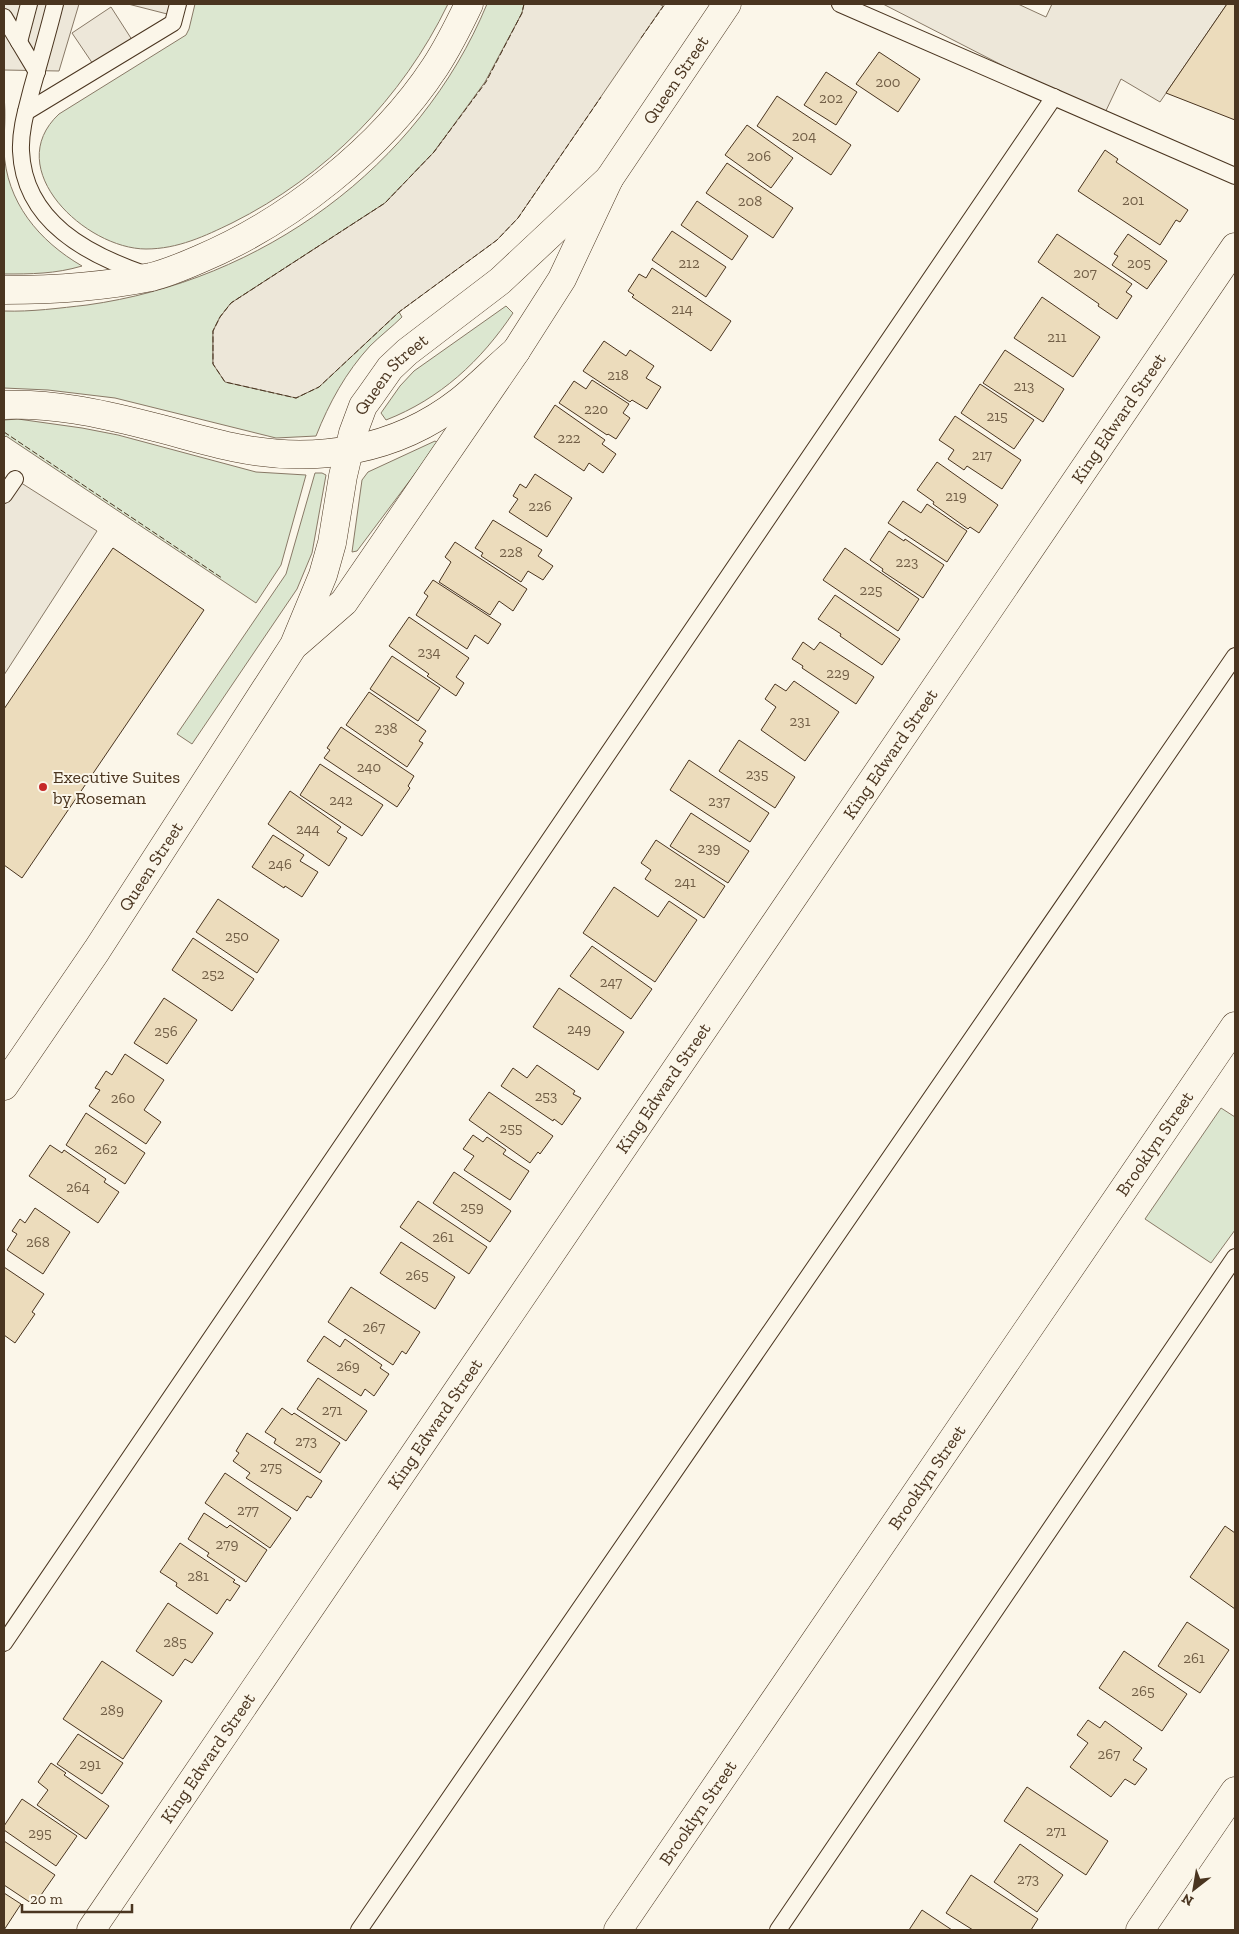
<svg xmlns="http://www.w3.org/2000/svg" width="1239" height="1934" viewBox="0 0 1239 1934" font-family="'Zilla Slab',serif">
  <rect width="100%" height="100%" fill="#fbf6e9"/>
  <g fill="#dce7d0" stroke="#887966">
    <path d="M195,4H448C402,99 326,176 232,223C205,236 178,249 146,249C86,249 0,169 59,114L186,35L189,29Z"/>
    <path d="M487,4H524L522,13L486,82L433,153L385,203L231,303L220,317L213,331V364L296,398L319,386L399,312L402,317C392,327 380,336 370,346C346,372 329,403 316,436L276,438L115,398L48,390L4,388V311C31,312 60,308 87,305C261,281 419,168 487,4Z"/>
    <path d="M4,97C6,114 4,133 4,150C6,202 39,241 82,266C55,274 31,274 4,274Z"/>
    <path d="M506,306L513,313C481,361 440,399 386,420L381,413L400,386L414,371Z"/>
    <path d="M18,419L82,428L118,435L256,472L306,475L281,565L256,603L6,436L4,438V420Z"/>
    <path d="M435,441L438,443L357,551L352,552L362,480L368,472Z"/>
    <path d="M315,473H322L326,475L312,553L297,589L192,744L177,734L286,574Z"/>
    <path d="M1221,1108L1235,1117V1230L1211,1263L1145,1219Z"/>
  </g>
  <g fill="#ede7d9" stroke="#887966">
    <path d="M4,4H79L59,71L4,70Z"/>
    <path d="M128,4H178L175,16Z"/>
    <path d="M524,4H659L663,6L518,218L497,240L399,312L319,387L296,398L225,382L213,364V331L220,317L231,303L385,203L434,152L485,82L522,13Z"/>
    <path d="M883,4H1018L1046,17L1052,4H1227L1160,102L1121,79L1103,117Z"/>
    <path d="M111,7L136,46L97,70L72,33Z"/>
    <path d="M15,479L97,531L4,675V495Z"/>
  </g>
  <g fill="#ecdcbc" stroke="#4a3520">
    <path d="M1227,4H1235V120L1166,93Z"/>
    <path d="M879,52L920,79L898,112L856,84Z"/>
    <path d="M826,72L857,92L836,125L804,105Z"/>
    <path d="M777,96L851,145L831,175L757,126Z"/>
    <path d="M747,125L793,158L771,188L725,155Z"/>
    <path d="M1105,150L1118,159L1116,162L1188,210L1180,222L1176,220L1160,245L1078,191Z"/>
    <path d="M727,163L793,208L773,238L706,193Z"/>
    <path d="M697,201L748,236L732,260L681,225Z"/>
    <path d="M672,231L726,267L706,297L652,260Z"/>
    <path d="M1057,234L1132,284L1126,292L1132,296L1117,319L1098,306L1099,304L1038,262Z"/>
    <path d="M1128,234L1167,261L1147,289L1112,265L1118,256L1114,254Z"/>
    <path d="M652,268L731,321L711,351L632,297L634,295L628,291L639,274L646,278Z"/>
    <path d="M1042,297L1100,337L1073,377L1014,338Z"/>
    <path d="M604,341L626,356L630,350L654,366L646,378L661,387L647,409L632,400L630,402L583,371Z"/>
    <path d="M1005,350L1064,389L1043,422L983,383Z"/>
    <path d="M592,380L629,404L623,413L630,418L616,439L608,434L607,435L559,403L574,381L586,389Z"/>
    <path d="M980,384L1034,420L1014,449L961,413Z"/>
    <path d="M555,405L605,440L602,444L616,454L603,473L589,463L584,471L534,437Z"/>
    <path d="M955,416L1021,460L1002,489L967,466L964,470L948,459L954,450L939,440Z"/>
    <path d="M937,462L998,505L979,533L970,527L968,529L933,504L934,502L917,490Z"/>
    <path d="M535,474L572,498L547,537L509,512L518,499L513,496L520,484L526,488Z"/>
    <path d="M903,501L921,513L927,504L967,531L947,562L888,523Z"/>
    <path d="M493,520L542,550L538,556L553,566L543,580L528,571L521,582L481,556L483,553L475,548Z"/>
    <path d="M889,531L904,541L905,539L944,565L923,598L882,571L883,569L870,560Z"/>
    <path d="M455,542L527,589L513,611L499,601L490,615L439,582L451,562L445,557Z"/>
    <path d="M113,548L204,610L22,878L4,865V709Z"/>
    <path d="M845,548L919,599L898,631L823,580Z"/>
    <path d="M433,580L501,624L488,644L475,635L467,649L416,615L428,596L424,593Z"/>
    <path d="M835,595L900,639L882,665L840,636L841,634L818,619Z"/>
    <path d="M409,617L469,658L456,677L464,683L456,696L427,676L429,674L389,646Z"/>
    <path d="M803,642L814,650L820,642L874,677L856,704L802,668L803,666L792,659Z"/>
    <path d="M392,656L440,688L418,721L370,689Z"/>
    <path d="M794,681L839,712L805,761L761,730L776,707L765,699L775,684L786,691Z"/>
    <path d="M369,692L426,731L419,741L423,743L407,767L346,725Z"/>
    <path d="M341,727L414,776L408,786L410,788L397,807L324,758L330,750L327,748Z"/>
    <path d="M739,740L795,777L775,808L719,771Z"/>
    <path d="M689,760L769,813L750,842L670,790Z"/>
    <path d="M320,764L383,805L362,836L300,795Z"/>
    <path d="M290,791L341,827L337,832L347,838L329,866L268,824Z"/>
    <path d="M691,813L749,851L728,883L670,846Z"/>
    <path d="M273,835L304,855L300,861L318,872L302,897L285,886L284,888L252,867Z"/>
    <path d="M656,840L725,886L704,918L645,879L651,870L641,863Z"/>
    <path d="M614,887L658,917L669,901L697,920L655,982L583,933Z"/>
    <path d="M218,899L279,940L257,973L196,932Z"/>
    <path d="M193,938L254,979L232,1011L172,970Z"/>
    <path d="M592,946L652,989L631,1019L570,976Z"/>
    <path d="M559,988L624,1032L598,1070L533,1027Z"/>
    <path d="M164,998L197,1020L167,1064L134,1043Z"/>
    <path d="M125,1054L164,1080L144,1110L161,1122L146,1144L89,1106L100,1090L95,1088L106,1071L112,1075Z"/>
    <path d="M537,1065L575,1091L573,1094L581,1098L562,1125L554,1119L553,1121L501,1086L513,1068L527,1078Z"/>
    <path d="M489,1092L553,1136L540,1154L538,1152L530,1163L469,1120Z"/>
    <path d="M86,1113L145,1153L125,1184L66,1145Z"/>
    <path d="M473,1135L483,1142L487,1137L506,1150L503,1154L529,1171L510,1200L464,1170L474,1156L463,1149Z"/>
    <path d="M50,1145L62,1153L64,1150L106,1179L104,1182L119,1192L98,1223L29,1176Z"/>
    <path d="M454,1172L511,1211L490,1242L433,1203Z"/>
    <path d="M418,1201L487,1247L469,1274L400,1227Z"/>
    <path d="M35,1208L70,1232L43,1274L7,1250L17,1234L12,1231L20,1219L25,1223Z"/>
    <path d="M401,1242L455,1277L435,1309L380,1273Z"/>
    <path d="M4,1267L44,1294L32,1312L35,1314L15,1343L4,1335Z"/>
    <path d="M351,1287L420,1332L406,1354L402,1351L393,1365L328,1322Z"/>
    <path d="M324,1336L340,1347L345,1339L382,1365L380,1368L389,1374L374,1396L365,1389L361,1396L307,1361Z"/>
    <path d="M318,1378L367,1411L346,1441L297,1409Z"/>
    <path d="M282,1408L292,1415L294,1413L340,1443L320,1473L274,1443L276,1439L265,1432Z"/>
    <path d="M247,1433L322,1481L311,1498L307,1496L297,1511L246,1478L250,1473L233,1461L239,1453L236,1451Z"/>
    <path d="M225,1473L291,1518L270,1548L205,1503Z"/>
    <path d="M204,1513L227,1528L230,1525L267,1550L246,1582L207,1556L209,1553L188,1539Z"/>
    <path d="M1225,1526L1235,1533V1609L1190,1577Z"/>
    <path d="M180,1543L235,1580L233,1582L240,1586L230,1601L227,1599L217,1614L176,1586L177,1583L160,1572Z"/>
    <path d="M168,1603L213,1633L192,1663L185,1659L173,1676L136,1651Z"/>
    <path d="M1187,1622L1229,1650L1200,1693L1158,1666Z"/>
    <path d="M1124,1651L1187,1694L1162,1731L1099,1688Z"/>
    <path d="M102,1661L162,1701L123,1759L63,1719Z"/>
    <path d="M1088,1720L1100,1728L1105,1721L1142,1748L1133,1760L1147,1769L1135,1785L1125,1779L1111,1797L1070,1767L1088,1743L1077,1735Z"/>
    <path d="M78,1734L123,1763L102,1794L57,1764Z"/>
    <path d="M51,1763L66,1773L64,1775L109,1806L86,1839L37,1805L48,1790L38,1782Z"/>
    <path d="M1027,1787L1108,1841L1086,1875L1004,1821Z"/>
    <path d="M22,1799L77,1836L56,1866L4,1830V1826Z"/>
    <path d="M4,1841L55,1875L34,1905L4,1885Z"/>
    <path d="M1020,1844L1063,1875L1037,1912L994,1882Z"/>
    <path d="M971,1875L1038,1919L1031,1930H973L946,1913Z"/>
    <path d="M4,1893L21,1904L4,1930Z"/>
    <path d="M922,1910L952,1930H909Z"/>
  </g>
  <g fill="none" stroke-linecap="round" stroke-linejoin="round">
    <g stroke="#4a3520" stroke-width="18">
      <g id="service">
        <path d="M55,4C48,32 40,60 32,88C27,108 20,130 21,151C24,222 88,255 147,275"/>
        <path d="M840,4L1235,176"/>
        <path d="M4,17L37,72"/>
        <path d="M19,42L29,4"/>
        <path d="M26,112L173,23L178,4"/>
        <path d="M4,495L15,479"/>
        <path d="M4,1643L1054,97"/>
        <path d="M359,1930L1235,656"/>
        <path d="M778,1930L1235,1257"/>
      </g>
    </g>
    <g stroke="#4a3520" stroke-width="29">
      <g id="minor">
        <path id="s1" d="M297,643L344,602L516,351L562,279L609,179L727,4"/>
        <path id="s2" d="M4,1086L97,950L294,645L323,575L332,543L343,476L353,433L363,406L371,395L390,368L407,352L500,281L609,179"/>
        <path id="s3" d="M91,1930L1235,247"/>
        <path id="s4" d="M618,1930L1235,1026"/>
      </g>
    </g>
    <g stroke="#4a3520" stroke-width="29">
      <path id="tertiary" d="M1140,1930L1235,1791"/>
    </g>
    <g stroke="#4a3520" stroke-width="29">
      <path id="primary" d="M4,405C52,403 99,413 146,425C176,432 206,442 237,448C315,464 396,451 460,401C479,386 497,367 516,351"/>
    </g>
    <g stroke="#4a3520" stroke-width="29">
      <path id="trunk" d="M4,290C53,290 102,287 151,277C168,273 184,266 200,259C288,222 382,148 435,67C448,47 459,25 469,4"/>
    </g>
    <use href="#service" stroke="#fbf6e9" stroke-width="16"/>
    <use href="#minor" stroke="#fbf6e9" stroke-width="28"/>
    <use href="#tertiary" stroke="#fbf6e9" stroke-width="28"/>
    <use href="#primary" stroke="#fbf6e9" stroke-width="28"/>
    <use href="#trunk" stroke="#fbf6e9" stroke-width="28"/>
    <g stroke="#4a3520" stroke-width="1" stroke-dasharray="6 2.5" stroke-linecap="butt">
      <path d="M524,4L522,13L486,82L434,152L385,203L231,303L220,317L213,331V364L225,382L296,398L319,387L399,312L497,240L518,218L601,97"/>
      <path d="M641,38L665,4"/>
      <path d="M4,432L222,578"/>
    </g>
  </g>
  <circle fill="#c62828" stroke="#fbf6e9" stroke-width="2" cx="43" cy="787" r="5"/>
  <g text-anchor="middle" stroke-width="4" stroke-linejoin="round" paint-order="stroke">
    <g font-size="15" fill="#725f47">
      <text x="888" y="87">200</text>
      <text x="831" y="103">202</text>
      <text x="804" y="141">204</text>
      <text x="759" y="161">206</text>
      <text x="1133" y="205">201</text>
      <text x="750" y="206">208</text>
      <text x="689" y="268">212</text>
      <text x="1139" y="268">205</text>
      <text x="1085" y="278">207</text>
      <text x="682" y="314">214</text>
      <text x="1057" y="342">211</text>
      <text x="618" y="380">218</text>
      <text x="1024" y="391">213</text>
      <text x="596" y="414">220</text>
      <text x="997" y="421">215</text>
      <text x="569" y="443">222</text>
      <text x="982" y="460">217</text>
      <text x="956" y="501">219</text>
      <text x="540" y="511">226</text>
      <text x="511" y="557">228</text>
      <text x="907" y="567">223</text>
      <text x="871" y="595">225</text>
      <text x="429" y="657">234</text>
      <text x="838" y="678">229</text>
      <text x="800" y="726">231</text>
      <text x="386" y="733">238</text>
      <text x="369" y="772">240</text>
      <text x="757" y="779">235</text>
      <text x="341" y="805">242</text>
      <text x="719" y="806">237</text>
      <text x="308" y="834">244</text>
      <text x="709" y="853">239</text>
      <text x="280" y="869">246</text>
      <text x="685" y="887">241</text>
      <text x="237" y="941">250</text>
      <text x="213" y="979">252</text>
      <text x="611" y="987">247</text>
      <text x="579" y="1034">249</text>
      <text x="166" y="1036">256</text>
      <text x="546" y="1101">253</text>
      <text x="123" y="1103">260</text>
      <text x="511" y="1133">255</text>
      <text x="106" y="1154">262</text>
      <text x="78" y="1192">264</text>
      <text x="472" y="1212">259</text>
      <text x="443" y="1242">261</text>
      <text x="38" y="1247">268</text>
      <text x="417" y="1280">265</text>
      <text x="374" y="1332">267</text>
      <text x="348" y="1371">269</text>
      <text x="332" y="1415">271</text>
      <text x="306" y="1446">273</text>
      <text x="271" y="1472">275</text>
      <text x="248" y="1515">277</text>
      <text x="227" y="1549">279</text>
      <text x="198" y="1581">281</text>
      <text x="175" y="1647">285</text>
      <text x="1194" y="1663">261</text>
      <text x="1143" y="1696">265</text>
      <text x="112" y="1715">289</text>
      <text x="1109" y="1759">267</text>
      <text x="90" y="1769">291</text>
      <text x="1056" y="1836">271</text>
      <text x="40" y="1838">295</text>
      <text x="1028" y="1884">273</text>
    </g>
    <g font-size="18" fill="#4a3520" stroke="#fbf6e9">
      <text dy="6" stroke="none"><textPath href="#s1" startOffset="682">Queen Street</textPath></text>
      <text dy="6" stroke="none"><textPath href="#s2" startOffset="820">Queen Street</textPath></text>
      <text dy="6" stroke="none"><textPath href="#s3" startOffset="1828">King Edward Street</textPath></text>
      <text dy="6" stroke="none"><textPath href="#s3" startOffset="1422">King Edward Street</textPath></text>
      <text dy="6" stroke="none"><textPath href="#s2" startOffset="264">Queen Street</textPath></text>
      <text dy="6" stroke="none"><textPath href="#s3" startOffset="1018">King Edward Street</textPath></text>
      <text dy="6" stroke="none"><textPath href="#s4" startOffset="952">Brooklyn Street</textPath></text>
      <text dy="6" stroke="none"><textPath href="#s3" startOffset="612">King Edward Street</textPath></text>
      <text dy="6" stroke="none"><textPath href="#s4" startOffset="548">Brooklyn Street</textPath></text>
      <text dy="6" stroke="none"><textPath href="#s3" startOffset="208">King Edward Street</textPath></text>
      <text dy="6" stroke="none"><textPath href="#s4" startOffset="142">Brooklyn Street</textPath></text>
    </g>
    <g font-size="18" fill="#4a3520" stroke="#fbf6e9" text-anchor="start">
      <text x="53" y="783">Executive Suites<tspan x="53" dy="21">by Roseman</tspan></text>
    </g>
  </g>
  <rect width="1239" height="1934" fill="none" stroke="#4a3520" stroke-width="10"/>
  <g transform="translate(1194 1889) rotate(211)" stroke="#fbf6e9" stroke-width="4" paint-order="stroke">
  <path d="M0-4L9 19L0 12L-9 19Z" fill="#4a3520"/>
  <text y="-8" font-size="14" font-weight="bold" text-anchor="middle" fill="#4a3520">N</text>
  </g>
  <path d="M22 1904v8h110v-8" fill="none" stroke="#4a3520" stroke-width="2.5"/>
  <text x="30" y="1904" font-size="15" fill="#4a3520" stroke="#fbf6e9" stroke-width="4" paint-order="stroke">20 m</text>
</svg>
